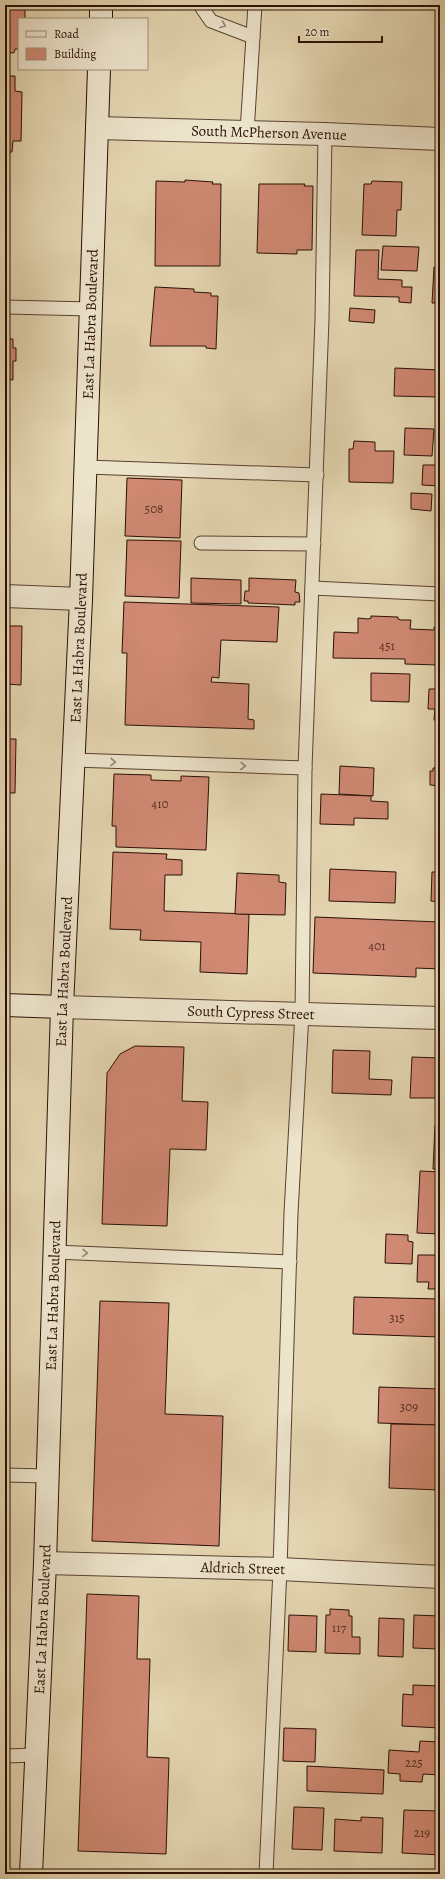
<svg xmlns="http://www.w3.org/2000/svg" width="445" height="1879" viewBox="0 0 445 1879" font-family="Alegreya,serif">
  <rect width="100%" height="100%" fill="#e4d6b1"/>
  <filter id="stains"><feTurbulence type="fractalNoise" baseFrequency=".005" numOctaves="4"/><feColorMatrix values="0 0 0 0 .2 0 0 0 0 .09 0 0 0 0 .02 0 0 0 .5 -.17"/></filter>
  <radialGradient id="worn" r=".72"><stop offset=".6" stop-color="#630" stop-opacity="0"/><stop offset="1" stop-color="#630" stop-opacity=".3"/></radialGradient>
  <g fill="#d08973" stroke="#2b0f05">
    <path d="M5,5H25V19H19V49H15L14,53L5,52Z"/>
    <path d="M5,76H15V91L22,92L21,141H13L12,152H5Z"/>
    <path d="M185,180L213,182L212,184H221L220,266H155L156,181L185,182Z"/>
    <path d="M372,181L402,182L401,210H397L396,236L362,235L364,184H371Z"/>
    <rect x="437" y="183" width="3" height="18"/>
    <path d="M259,184H305L304,186H313L312,250H297V254L257,253Z"/>
    <path d="M383,246L419,247L417,271L381,270Z"/>
    <path d="M356,250H379L378,279L402,280V287H412L411,303L399,302V297L354,296Z"/>
    <path d="M434,267H440V303H432Z"/>
    <path d="M155,287L194,289V292L211,293V296H218L216,349L206,348V346H150Z"/>
    <path d="M350,308L375,310L374,323L349,321Z"/>
    <path d="M5,314H7L6,339H13V348H16V361H13V380L5,379Z"/>
    <path d="M438,325H440V350H437Z"/>
    <path d="M395,368L440,370V397L394,396Z"/>
    <path d="M405,428L434,429L432,456L404,455Z"/>
    <path d="M354,441L375,442V451H394L393,483L349,482V449H353Z"/>
    <path d="M423,465H440V486L422,485Z"/>
    <path d="M127,478L182,480L180,538L125,536Z"/>
    <path d="M411,493L432,494L431,511L411,509Z"/>
    <path d="M127,540L181,541L179,598L125,596Z"/>
    <path d="M191,578L241,580V604L191,603Z"/>
    <path d="M249,578L296,580L295,592L299,593L300,602H295V605L248,603V601H244L245,591H249Z"/>
    <path d="M124,602L279,607L277,642L221,640L219,678L212,677L211,682L249,684L248,719L254,720V729L125,725L127,653H122Z"/>
    <path d="M371,616L398,617V619L401,620H411L410,629L434,630V627L440,628V665L405,664V659L333,658L334,632L358,633V618L368,619L371,618Z"/>
    <path d="M5,626H22L21,685L5,684Z"/>
    <path d="M371,673L410,674L409,702L371,701Z"/>
    <path d="M438,687H440V721L434,720L435,709H428L429,689H438Z"/>
    <path d="M5,739H16L15,793H5Z"/>
    <path d="M340,766L374,768L373,796L339,794Z"/>
    <path d="M433,768H440V786L430,785V771H433Z"/>
    <path d="M114,774L151,775V780L181,781V776L209,777L206,850L116,847V826H112Z"/>
    <path d="M321,794L371,796V801L388,802V819L354,818V825L320,824Z"/>
    <path d="M438,803H440V838H436Z"/>
    <path d="M113,852L167,854L166,859L182,860V875H165L164,911L249,914L247,974L200,972L201,942L140,940L141,930L110,929Z"/>
    <path d="M330,869L396,872L395,903L329,901Z"/>
    <path d="M432,872H440V902L431,901Z"/>
    <path d="M237,873L279,875V882L286,883L285,915L235,914Z"/>
    <path d="M315,917L440,922V969L416,968V977L313,973Z"/>
    <path d="M135,1046L184,1047L182,1101L208,1102L206,1150L170,1149L167,1226L102,1224L107,1073L120,1054Z"/>
    <path d="M333,1050L370,1051L369,1079L392,1080L391,1095L332,1093Z"/>
    <path d="M412,1057L440,1058V1098H410Z"/>
    <path d="M435,1125H440V1169H433Z"/>
    <path d="M420,1171L440,1172V1234L417,1233Z"/>
    <path d="M386,1234L408,1235V1241L413,1242L412,1264L385,1263Z"/>
    <path d="M418,1255H440V1289H428L429,1282H417Z"/>
    <path d="M354,1297L440,1299V1337L353,1334Z"/>
    <path d="M100,1301L169,1303L165,1414L223,1416L219,1546L92,1541Z"/>
    <path d="M379,1387L440,1389V1425L378,1423Z"/>
    <path d="M391,1424L440,1425V1490L389,1488Z"/>
    <path d="M87,1594L139,1596L137,1659H150L147,1757L169,1758L166,1854L78,1851Z"/>
    <path d="M330,1609L349,1610V1616H352V1637H360V1654L325,1653L326,1615H330Z"/>
    <path d="M289,1615L317,1616L316,1652L288,1651Z"/>
    <path d="M414,1615L440,1616V1649L413,1648Z"/>
    <path d="M379,1618L404,1619L403,1657L378,1656Z"/>
    <path d="M413,1685L440,1686V1728L402,1726L403,1694L413,1695Z"/>
    <path d="M284,1728L316,1729L315,1762L283,1761Z"/>
    <path d="M420,1741L440,1742V1775L423,1774L422,1782L400,1781V1774L388,1773L389,1750L419,1752Z"/>
    <path d="M307,1766L384,1770L383,1794L307,1791Z"/>
    <path d="M294,1807L324,1808L322,1850L292,1849Z"/>
    <path d="M404,1810L440,1811V1855L402,1853Z"/>
    <path d="M361,1817L383,1818L382,1853L334,1851L335,1819L361,1821Z"/>
    <path d="M303,1870L350,1872L356,1874H303Z"/>
  </g>
  <g fill="none" stroke-linecap="round" stroke-linejoin="round">
    <g stroke="#594130" stroke-width="15">
      <g id="lane">
        <path d="M200,5L211,21L253,37"/>
        <path d="M247,132L255,5"/>
        <path d="M5,307L91,309"/>
        <path d="M86,467L317,475"/>
        <path d="M201,543L314,544"/>
        <path d="M312,588L440,594"/>
        <path d="M74,760L305,768"/>
        <path d="M54,1252L290,1262"/>
        <path d="M5,1475L47,1476"/>
        <path d="M5,1756L36,1755"/>
        <path d="M266,1874L280,1569L291,1213L302,1013L305,768L322,319L325,134"/>
      </g>
    </g>
    <g stroke="#594130" stroke-width="24">
      <g id="street">
        <path id="s1" d="M97,128L325,134L440,139"/>
        <path d="M5,596L81,599"/>
        <path id="s2" d="M62,1007L440,1018"/>
        <path id="s3" d="M45,1563L280,1569L440,1577"/>
      </g>
    </g>
    <g stroke="#2b0f05" stroke-width="24">
      <g id="secondary">
        <path d="M101,19V5"/>
        <path d="M5,1005L62,1007"/>
        <path id="s4" d="M31,1874L45,1563L62,1007L81,599L99,69"/>
      </g>
    </g>
    <use href="#lane" stroke="#ede4cc" stroke-width="13"/>
    <use href="#street" stroke="#ede4cc" stroke-width="22"/>
    <use href="#secondary" stroke="#ede4cc" stroke-width="22"/>
  </g>
  <defs><path id="oneway-chevron" d="M-2-3.5L2.5 0L-2 3.5" fill="none" stroke-width="1.6" stroke-linecap="round" stroke-linejoin="round"/></defs>
  <g stroke="#968472">
    <use href="#oneway-chevron" transform="translate(223 25) rotate(21)"/>
    <use href="#oneway-chevron" transform="translate(113 762) rotate(2)"/>
    <use href="#oneway-chevron" transform="translate(243 766) rotate(2)"/>
    <use href="#oneway-chevron" transform="translate(85 1253) rotate(2)"/>
  </g>
  <g text-anchor="middle" stroke-width="3.5" stroke-linejoin="round" paint-order="stroke">
    <g font-size="13" fill="#542e20">
      <text x="154" y="513">508</text>
      <text x="387" y="650">451</text>
      <text x="160" y="808">410</text>
      <text x="377" y="950">401</text>
      <text x="397" y="1322">315</text>
      <text x="409" y="1411">309</text>
      <text x="339" y="1632">117</text>
      <text x="414" y="1767">225</text>
      <text x="422" y="1837">219</text>
    </g>
    <g font-size="15" fill="#2b0f05" stroke="#ede4cc">
      <text dy="5" stroke="none"><textPath href="#s1" startOffset="172">South McPherson Avenue</textPath></text>
      <text dy="5" stroke="none"><textPath href="#s4" startOffset="1551">East La Habra Boulevard</textPath></text>
      <text dy="5" stroke="none"><textPath href="#s4" startOffset="1227">East La Habra Boulevard</textPath></text>
      <text dy="5" stroke="none"><textPath href="#s4" startOffset="903">East La Habra Boulevard</textPath></text>
      <text dy="5" stroke="none"><textPath href="#s2" startOffset="189">South Cypress Street</textPath></text>
      <text dy="5" stroke="none"><textPath href="#s4" startOffset="579">East La Habra Boulevard</textPath></text>
      <text dy="5" stroke="none"><textPath href="#s3" startOffset="198">Aldrich Street</textPath></text>
      <text dy="5" stroke="none"><textPath href="#s4" startOffset="255">East La Habra Boulevard</textPath></text>
    </g>
  </g>
  <rect width="445" height="1879" fill="none" stroke="#e4d6b1" stroke-width="20"/>
  <rect x="6" y="6" width="433" height="1867" fill="none" stroke="#2b0f05" stroke-width="2"/>
  <rect x="10" y="10" width="425" height="1859" fill="none" stroke="#2b0f05"/>
  <rect x="18" y="18" width="130" height="52" fill="#ede4cc" stroke="#9f8f7c"/>
  <rect x="26" y="31" width="20" height="6" fill="#ede4cc" stroke="#9f8f7c"/>
  <text x="54" y="38" font-size="12" fill="#2b0f05">Road</text>
  <rect x="26" y="48" width="20" height="12" fill="#d08973" stroke="#9f8f7c"/>
  <text x="54" y="58" font-size="12" fill="#2b0f05">Building</text>
  <path d="M299 36v6h83v-6" fill="none" stroke="#2b0f05" stroke-width="2"/>
  <text x="305" y="36" font-size="12" fill="#2b0f05" stroke="#ede4cc" stroke-width="3" paint-order="stroke">20 m</text>
  <rect width="100%" height="100%" filter="url(#stains)"/>
  <rect width="100%" height="100%" fill="url(#worn)"/>
</svg>
